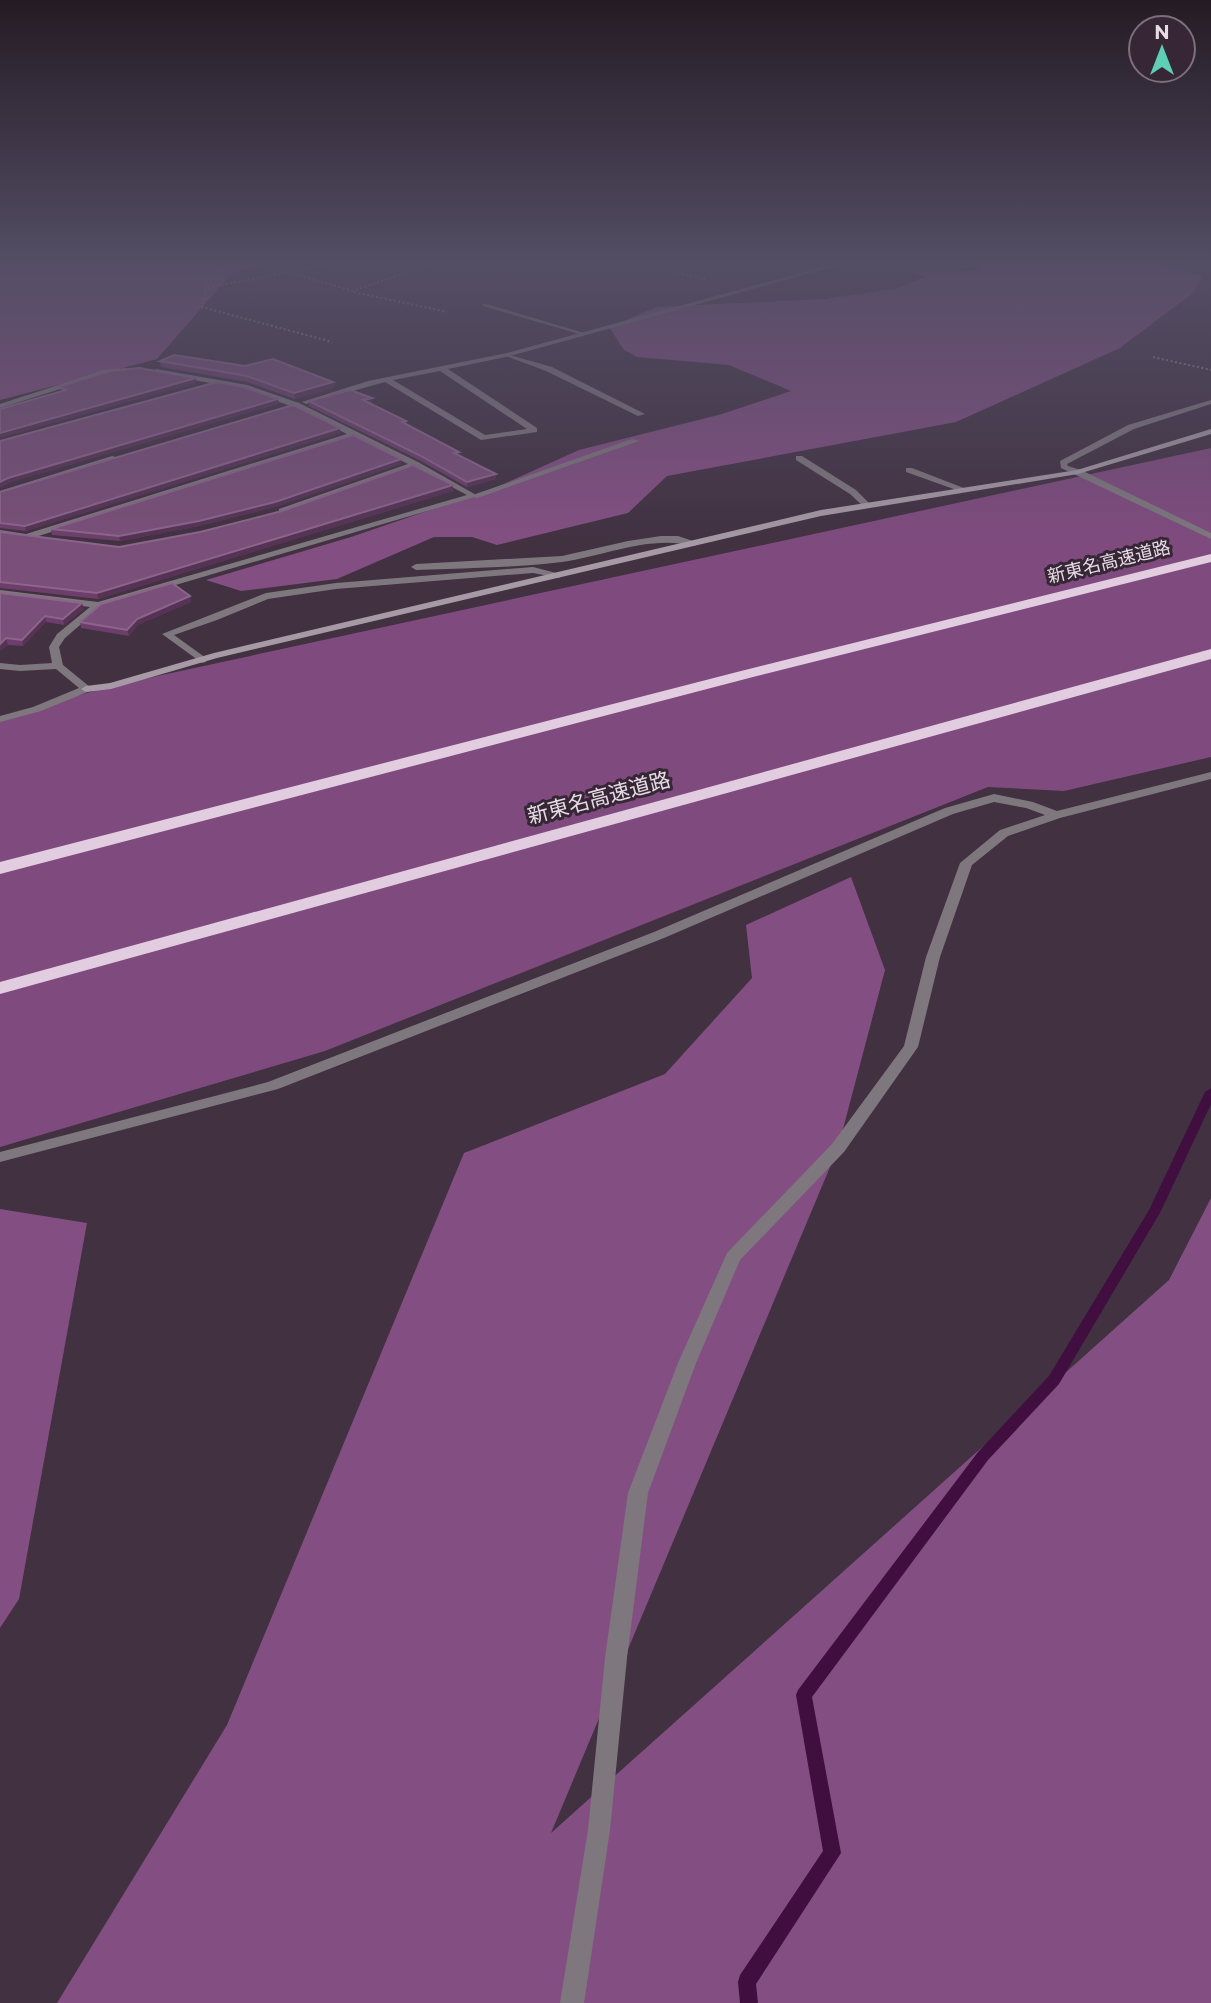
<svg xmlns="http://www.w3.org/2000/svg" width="1211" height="2003" viewBox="0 0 1211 2003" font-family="Montserrat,'Noto Sans JP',sans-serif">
  <rect width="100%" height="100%" fill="#413141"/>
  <path fill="#7f4b7e" d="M1211,448V757L1064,791L988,787L325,1051L0,1147V718L111,686Z"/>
  <g fill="#834f82">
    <path d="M0,264H265L231,274L157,359L0,400Z"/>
    <path d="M975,264H1161L1203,276L1193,293L1120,348L956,422L667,476L628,513L497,545L472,537H434L337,579L241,591L206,580L351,537L497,487L579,450L722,414L791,391L729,365L637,357L624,350L609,327L657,307L824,299L899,288L925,277L913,272L983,271Z"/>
    <path d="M851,877L885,970L838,1148L551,1833L1169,1280L1211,1198V2003H57L227,1725L464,1153L665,1074L752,978L746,925Z"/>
    <path d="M0,1209L87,1223L19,1599L0,1628Z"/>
  </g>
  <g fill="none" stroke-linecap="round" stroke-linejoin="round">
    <path fill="#400f40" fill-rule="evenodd" d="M1211,1088V1104L1161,1211L1059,1384L988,1460L812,1697L841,1853L756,1984L758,2003H740L738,1982L740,1975L823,1851L796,1695L798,1690L978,1452L1049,1376L1149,1210L1205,1092Z"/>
    <g stroke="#90828f" stroke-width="2" stroke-dasharray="2 2.5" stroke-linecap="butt">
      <path d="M329,264L206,288L202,307L332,342"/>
      <path d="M647,264L707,280"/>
      <path d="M0,266L3,264"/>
      <path d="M291,273L353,291L430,264"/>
      <path d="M207,287L214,274L230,264"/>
      <path d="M354,292L447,312"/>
      <path d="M1153,357L1211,370"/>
    </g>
    <g fill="#7f777e" fill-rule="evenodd">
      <path d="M483,304H487L584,333L579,334L483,306Z"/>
      <path d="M506,354L552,367L645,414L638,416L546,371L506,356Z"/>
      <path d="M632,439L639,441L477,498L470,496Z"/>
      <path d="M796,456H802L856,490L872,506L865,508L850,494L796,460Z"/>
      <path d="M906,468H912L969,490L962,492L906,472Z"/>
      <path d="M661,536H678L699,543L694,546C648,535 607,556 562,562C514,568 464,568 416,570L411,567L416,564L562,556L628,541Z"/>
      <path d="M533,567L564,575L559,578L533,573L336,589L268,599L217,620L174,635L206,658V662L202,663L162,634L266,593L336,583Z"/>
    </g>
    <g fill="#7f777e" fill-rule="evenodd">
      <path d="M833,264H844L510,356L448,369L537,428V432L481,440L385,382L306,404L302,402L368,381L507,353ZM440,371L527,429L485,435L393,380Z"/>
      <path d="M126,368L129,372L108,374L0,408V404L104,370Z"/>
      <path d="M156,369L247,385L299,403L418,462L478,496L101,607L65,638L59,647L63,665L90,687V691L41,711L0,722V716L33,707L79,688L56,669L20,671L0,669V663L20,665L52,663L49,647L57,634L90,607L0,596V590L98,602L467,495L414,467L285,513H279V509L408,464L354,437L29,539L0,536V530L26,534L347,434L293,407L245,389L153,373Z"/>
      <path d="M1211,400V404L1134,429L1067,464L1068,466L1081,470L1211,533V539L1061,468L1060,461L1128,425Z"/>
      <path d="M112,456L119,458L0,497V491Z"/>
      <path d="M1211,772V779L1060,818L1008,836L972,865L940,957L918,1047L844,1152L740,1260L696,1363L648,1493L627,1658L610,1830L584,2003H560L588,1830L605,1658L628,1493L678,1363L727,1253L832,1144L904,1046L926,957L960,863L1000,830L1045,815L1026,808L994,802L953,814L664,938L278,1089L0,1162V1152L268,1082L654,932L945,808L994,794L1033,802L1057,811Z"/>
    </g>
    <path fill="#a79aa6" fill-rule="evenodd" d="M1211,429V434L1078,474L821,516L217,658L111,689L86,692L81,689L86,686L110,683L214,653L821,510L1077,470Z"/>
    <g fill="#e2cde0" fill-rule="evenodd">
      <path d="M1211,554V562L753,677L0,874V862L741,671Z"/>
      <path d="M1211,649V659L0,994V982Z"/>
    </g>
  </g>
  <g fill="#6d3e6c">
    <path d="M160,361L333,382L334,388L295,399L247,382L161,367Z"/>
    <path d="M309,401L372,403H370L406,421L407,424L459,456L496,474V479L467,487L419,460L309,406Z"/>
    <path d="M340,433L26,531L0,528V492Z"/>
    <path d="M401,459V464L275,507L199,526L120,541L52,535L51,529Z"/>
    <path d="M453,491L98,599L0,588V532L119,547Z"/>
    <path d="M0,593L84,609L64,625L46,622L23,646L8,645L0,651Z"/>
    <path d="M190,596L191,602L138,625L129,636L81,628L80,622Z"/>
  </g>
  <g fill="#563255">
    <path d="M196,378L197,383L0,438V433Z"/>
    <path d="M333,382L334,388L295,399L294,393Z"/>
    <path d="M372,398V403L364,405L363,400Z"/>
    <path d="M278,399L279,404L9,483L0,488V482L8,478Z"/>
    <path d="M340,428V433L26,531L25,526Z"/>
    <path d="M401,459V464L275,507L199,526L120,541L119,536Z"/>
    <path d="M496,474V479L467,487V482Z"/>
    <path d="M453,485V491L98,599L97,593Z"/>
    <path d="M190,596L191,602L138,625L129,636L127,630L137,619Z"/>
    <path d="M82,603L84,609L64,625L63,619Z"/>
    <path d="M45,616L46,622L23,646L22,640Z"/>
    <path d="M6,638L8,645L0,651V644Z"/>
  </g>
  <g fill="#7a4f79" stroke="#8b658a" stroke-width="2">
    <path d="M174,355L245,366L273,359L333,382L294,393L247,376L160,361Z"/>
    <path d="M139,368L196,378L0,433V409L66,390L58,387L110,371Z"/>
    <path d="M217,382L244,387L278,399L8,478L0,482V441Z"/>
    <path d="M350,390L372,398L363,400L406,421L402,422L459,452L454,453L496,474L467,482L419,455L309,401Z"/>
    <path d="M293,405L340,428L25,526L0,523V492Z"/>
    <path d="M353,435L401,459L275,502L199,521L119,536L51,529Z"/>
    <path d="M413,465L453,485L97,593L0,582V532L119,547L200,532L282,511Z"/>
    <path d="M172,583L190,596L137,619L127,630L80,622L101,604Z"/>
    <path d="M0,593L82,603L63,619L45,616L22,640L6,638L0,644Z"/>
  </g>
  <linearGradient id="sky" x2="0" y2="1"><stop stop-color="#241b24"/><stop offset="0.48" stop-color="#544e65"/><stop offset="1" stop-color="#544e65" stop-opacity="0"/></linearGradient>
  <rect width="1211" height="545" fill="url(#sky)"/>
  <g text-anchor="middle" stroke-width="6" stroke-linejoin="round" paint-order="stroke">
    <g font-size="18" fill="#e7dce6" stroke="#372736">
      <text transform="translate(1109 562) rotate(-14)" y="6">新東名高速道路</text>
    </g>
    <g font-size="21" fill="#e7dce6" stroke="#372736">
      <text transform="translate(599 798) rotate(-15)" y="7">新東名高速道路</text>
    </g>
  </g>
  <g transform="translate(1162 49)"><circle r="33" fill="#372736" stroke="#7d6f7c" stroke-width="2"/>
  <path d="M0-5L12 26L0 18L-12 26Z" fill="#5eceb7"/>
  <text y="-10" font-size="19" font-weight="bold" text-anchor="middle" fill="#e7dce6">N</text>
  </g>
</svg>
